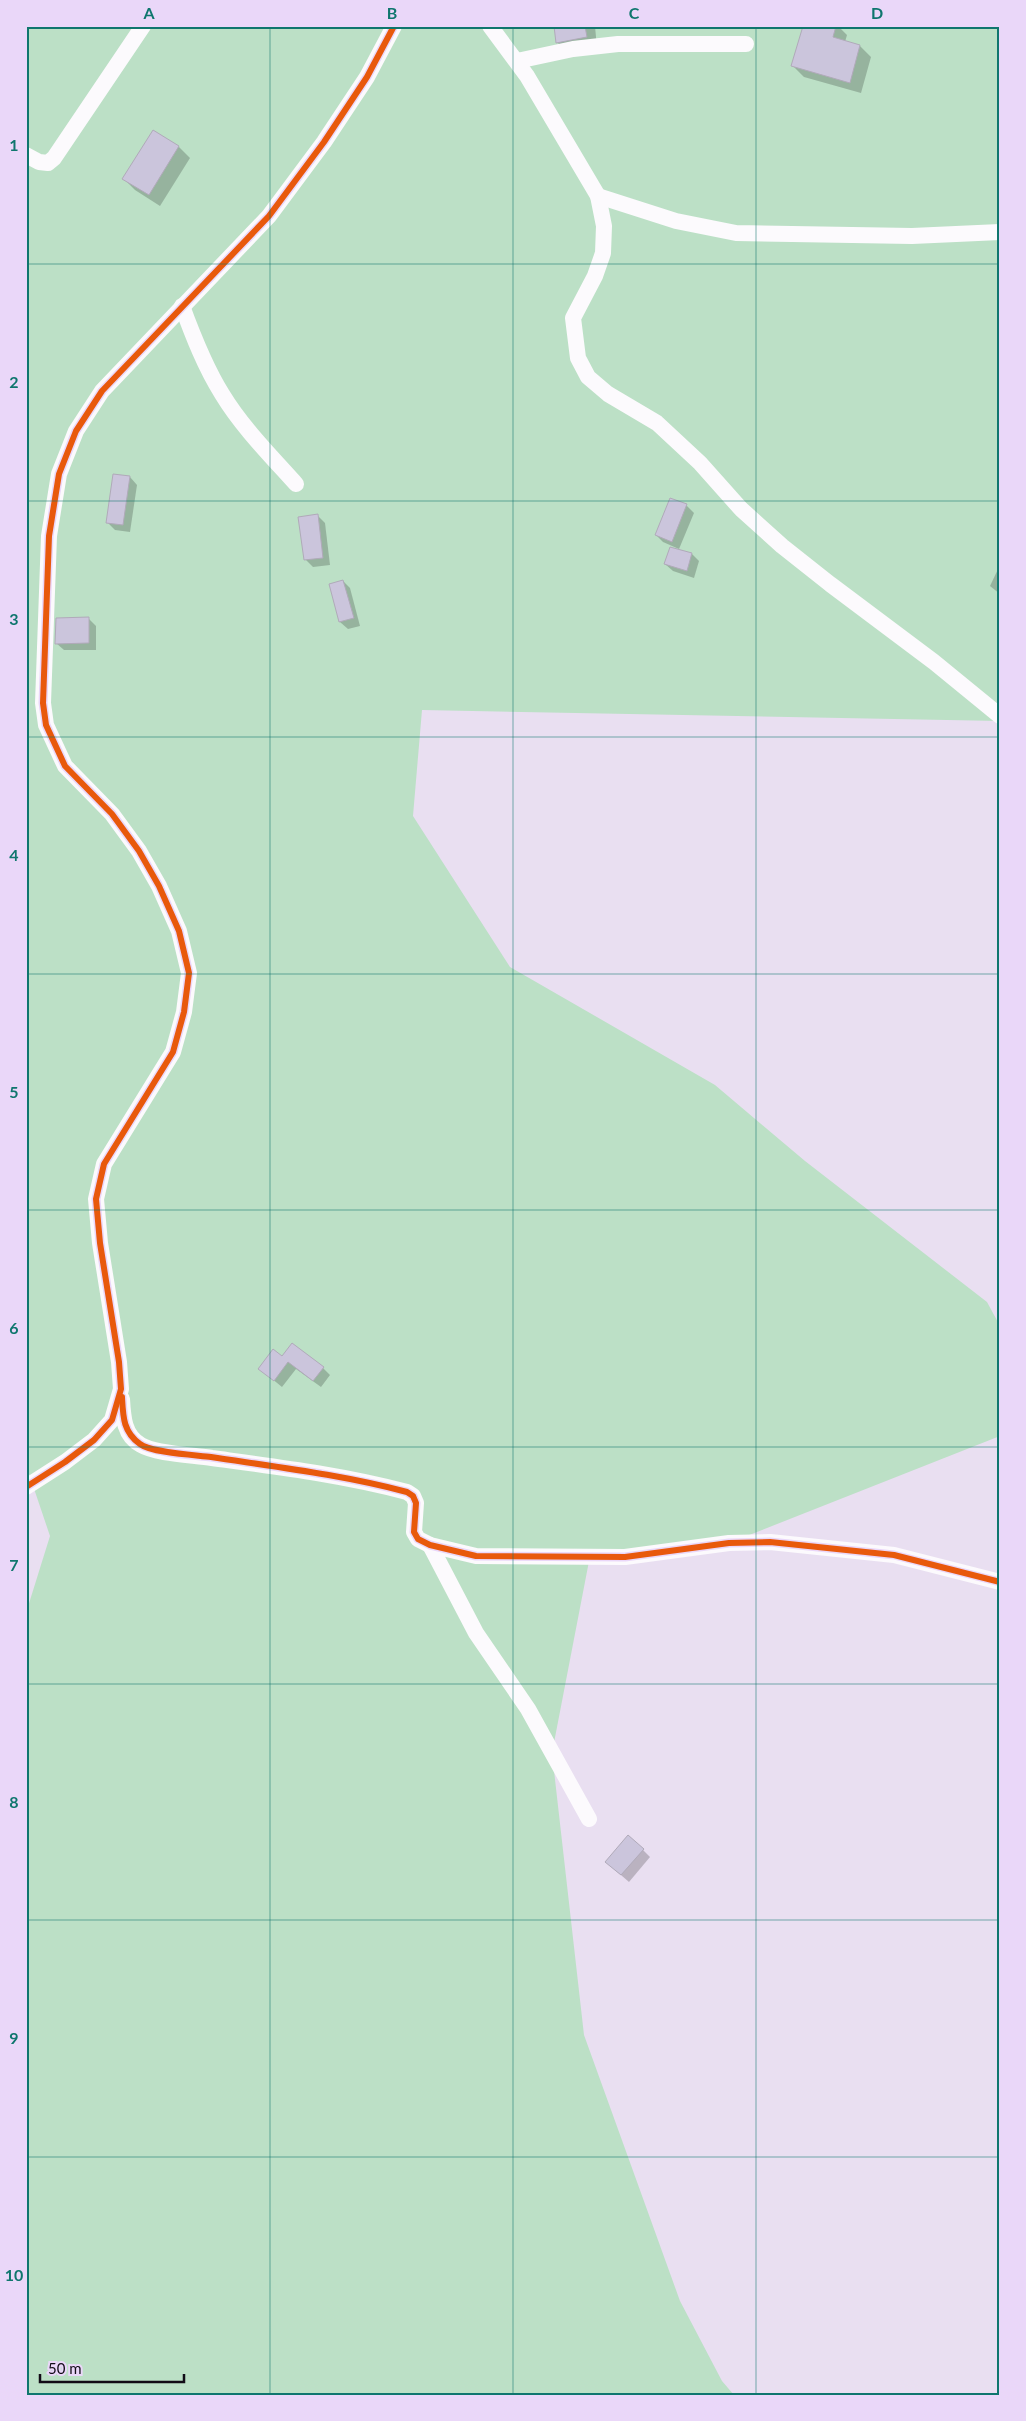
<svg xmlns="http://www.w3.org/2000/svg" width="1026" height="2421" viewBox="0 0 1026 2421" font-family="Lato,sans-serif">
  <rect width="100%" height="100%" fill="#e9dff1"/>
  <path fill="#bce0c6" d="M26,26H1000V721L422,710L413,816L510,967L715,1085L805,1161L987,1302L1000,1326V1436L729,1543L590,1556L552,1753L584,2035L680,2301L722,2381L734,2395H26V1613L50,1536L26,1465Z"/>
  <g fill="#0003">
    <path d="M555,26H595L597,48L568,53L557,42Z"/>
    <path d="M804,26H838L847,35L845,42L860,46L871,57L861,93L804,77L793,66Z"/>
    <path d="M153,132L179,147L190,158L160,206L135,190L124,179Z"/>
    <path d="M130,477L137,485L130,532L115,530L107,522Z"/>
    <path d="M686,505L694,513L679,549L663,542L656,535Z"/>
    <path d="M26,514L28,528L26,529Z"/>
    <path d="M317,515L325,523L330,565L313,567L305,559Z"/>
    <path d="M692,554L699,561L694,578L673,571L665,564Z"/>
    <path d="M1000,565V594L990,586Z"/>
    <path d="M343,581L350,588L360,626L348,629L340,622L330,585Z"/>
    <path d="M89,619L96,626V650H64L56,643Z"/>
    <path d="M283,1358L323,1368L330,1375L321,1387L296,1369L282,1387L260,1369Z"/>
    <path d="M643,1850L650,1857L629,1882L614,1869Z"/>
  </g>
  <g fill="#cbc5dc" stroke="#b0aab9">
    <path d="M554,26H585L587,37L556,43Z"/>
    <path d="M803,26H836L833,37L860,45L850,83L791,66Z"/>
    <path d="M153,130L179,146L149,195L122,179Z"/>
    <path d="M113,474L130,476L123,525L106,523Z"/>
    <path d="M670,498L687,504L672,542L655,535Z"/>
    <path d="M318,514L323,558L304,560L298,517Z"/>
    <path d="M670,547L692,553L687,571L664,564Z"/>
    <path d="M343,580L354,618L339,622L329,584Z"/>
    <path d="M89,617V643L55,644L56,618Z"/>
    <path d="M292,1343L324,1367L313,1381L288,1362L274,1381L258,1369L273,1349L282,1356Z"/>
    <path d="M628,1835L644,1849L621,1875L605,1862Z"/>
  </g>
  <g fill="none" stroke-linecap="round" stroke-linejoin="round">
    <g stroke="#fcfafd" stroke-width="16">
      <path d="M490,26L527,76L598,196L604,226L603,253L595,276L573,318L578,358L588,377L608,394L657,423L700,463L741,509L782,546L830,584L934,662L1000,716"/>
      <path d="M517,61L573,49L618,44H746"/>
      <path d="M26,155L39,162L48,163L54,158L143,26"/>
      <path d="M598,196L676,221L736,233L912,236L1000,232"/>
      <path d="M182,306C193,336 205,367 222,394C242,427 270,455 296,484"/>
      <path d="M122,1399C123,1417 124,1436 141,1445C156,1454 194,1455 212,1458C278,1467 343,1475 407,1492L413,1496L416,1503L414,1532L418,1539L430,1545L476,1556L625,1557L729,1543L770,1542L894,1555L1000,1582"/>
      <path d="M26,1487L65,1462L94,1440L112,1420L121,1389L119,1362L100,1243L96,1199L104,1164L173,1052L184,1012L189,973L179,931L159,886L139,851L112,814L65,766L46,725L43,703L49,536L59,474L76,431L102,391L269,216L324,142L367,77L394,26"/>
      <path d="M430,1545L476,1633L528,1709L589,1819"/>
    </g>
    <g stroke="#ead7f9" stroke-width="9">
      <g id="cycleway">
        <path d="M122,1397C123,1416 123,1432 140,1444C152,1453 195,1455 211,1457C277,1467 343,1475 407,1492L413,1496L416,1503L414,1532L418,1539L430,1545L476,1556L625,1557L729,1543L770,1542L894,1555L1000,1582"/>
        <path d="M26,1487L65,1462L94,1440L112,1420L121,1389L119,1362L100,1243L96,1199L104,1164L173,1052L184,1012L189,973L179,931L159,886L139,851L112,814L65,766L46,725L43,703L49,536L59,474L76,431L102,391L269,216L324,142L367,77L394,26"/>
      </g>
    </g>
    <use href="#cycleway" stroke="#e8590c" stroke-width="6"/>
  </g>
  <path fill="none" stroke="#0f766e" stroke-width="1" stroke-opacity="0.55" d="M270,26V2395M513,26V2395M756,26V2395M26,264H1000M26,501H1000M26,737H1000M26,974H1000M26,1210H1000M26,1447H1000M26,1684H1000M26,1920H1000M26,2157H1000"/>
  <rect width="1026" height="2421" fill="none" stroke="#ead7f9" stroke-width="55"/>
  <path d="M40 2374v8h144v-8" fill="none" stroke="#120c17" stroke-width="2.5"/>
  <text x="48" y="2374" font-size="15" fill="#120c17" stroke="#ead7f9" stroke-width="4" paint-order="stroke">50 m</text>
  <rect x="28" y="28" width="970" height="2366" fill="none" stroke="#0f766e" stroke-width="2"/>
  <g font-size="16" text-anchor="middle" font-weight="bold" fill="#0f766e">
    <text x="149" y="19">A</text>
    <text x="392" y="19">B</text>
    <text x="634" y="19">C</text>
    <text x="877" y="19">D</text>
    <text x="14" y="151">1</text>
    <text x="14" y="388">2</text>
    <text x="14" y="625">3</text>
    <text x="14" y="861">4</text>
    <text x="14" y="1098">5</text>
    <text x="14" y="1334">6</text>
    <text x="14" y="1571">7</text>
    <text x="14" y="1808">8</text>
    <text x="14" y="2044">9</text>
    <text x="14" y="2281">10</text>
  </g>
</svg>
